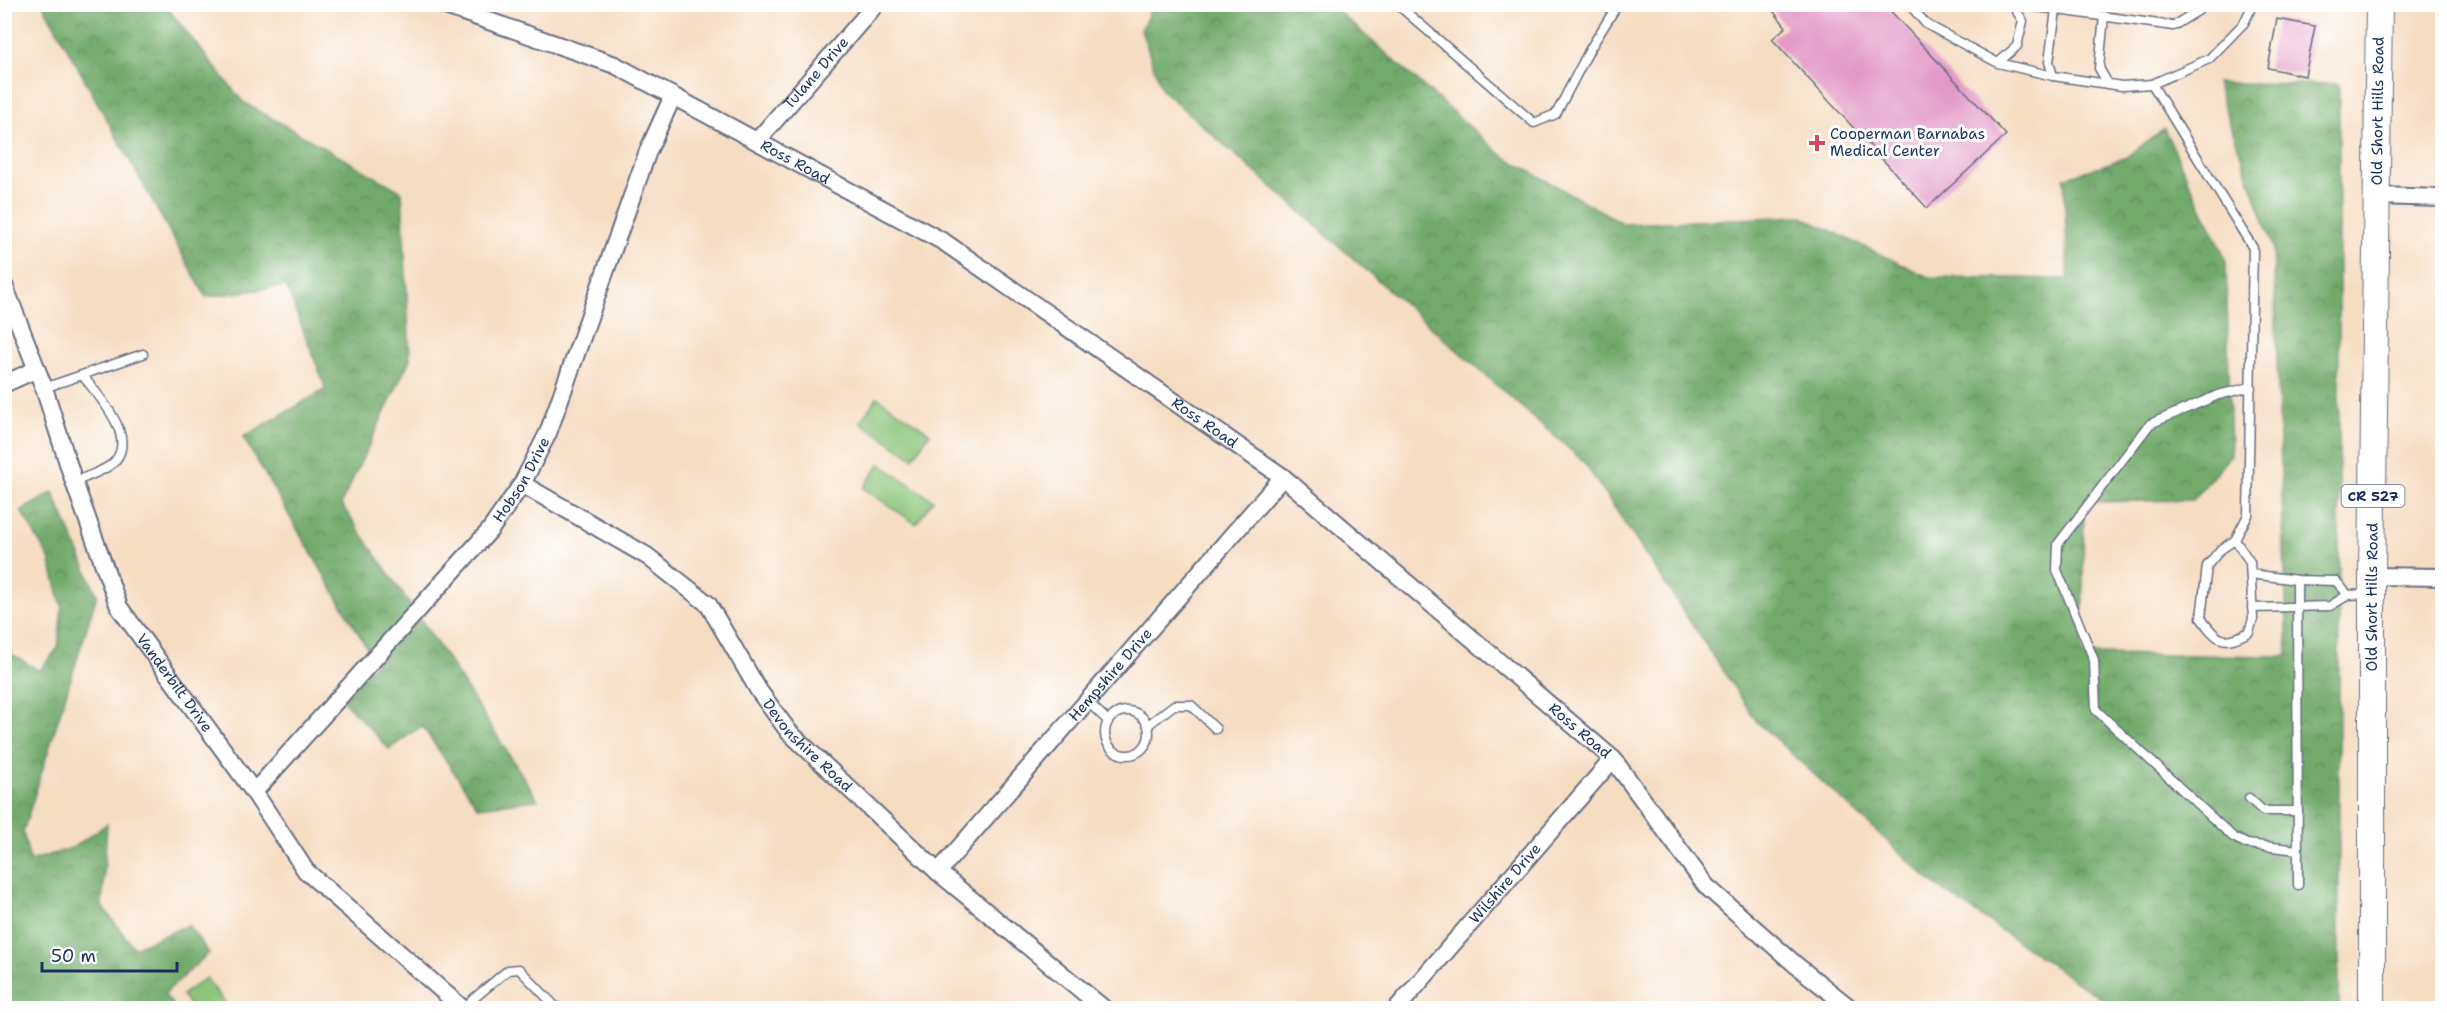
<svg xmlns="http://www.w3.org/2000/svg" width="2447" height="1013" viewBox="0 0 2447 1013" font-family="'Shantell Sans',sans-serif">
  <defs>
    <pattern id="forest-crowns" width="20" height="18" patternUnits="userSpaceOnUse" patternTransform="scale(1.5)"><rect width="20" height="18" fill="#71aa69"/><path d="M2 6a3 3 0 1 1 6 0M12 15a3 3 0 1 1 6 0" fill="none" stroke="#5c8b5a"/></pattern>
  </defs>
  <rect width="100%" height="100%" fill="#fff"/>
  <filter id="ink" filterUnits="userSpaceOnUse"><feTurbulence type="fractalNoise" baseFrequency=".0167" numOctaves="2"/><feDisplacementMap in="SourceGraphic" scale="12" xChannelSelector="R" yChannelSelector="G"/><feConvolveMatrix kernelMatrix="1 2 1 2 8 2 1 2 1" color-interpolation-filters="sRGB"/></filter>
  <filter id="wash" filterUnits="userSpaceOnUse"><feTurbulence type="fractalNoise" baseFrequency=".008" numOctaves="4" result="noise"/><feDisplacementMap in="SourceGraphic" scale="24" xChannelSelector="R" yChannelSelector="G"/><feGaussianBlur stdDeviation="1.35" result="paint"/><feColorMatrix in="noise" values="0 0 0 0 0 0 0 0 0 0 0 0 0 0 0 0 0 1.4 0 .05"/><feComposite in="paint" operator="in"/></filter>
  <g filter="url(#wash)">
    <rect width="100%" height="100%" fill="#f5ddc2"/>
    <g fill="#8cc579" stroke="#547a6c" stroke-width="1.5">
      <path d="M877,397L930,433L913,458L860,422Z"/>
      <path d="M880,464L933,500L916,524L863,488Z"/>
      <path d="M206,978L229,1008H192L182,995Z"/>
    </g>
    <g fill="url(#forest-crowns)" stroke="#466c64" stroke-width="1.5">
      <path d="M43,5H165L243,102L402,192L410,359L341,504L449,661L538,800L478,807L422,726L389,749L342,699L376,663L243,437L326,389L286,286L206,297Z"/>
      <path d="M1153,5H1331L1503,156L1624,224L1800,216L1928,277L2068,279L2064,178L2125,158L2164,129L2226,259L2231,455L2193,500L2084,502L2082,654L2288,656L2273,247L2216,83L2339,84V1008H2115L1935,885L1757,722L1584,462L1162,90L1141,30Z"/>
      <path d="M53,492L97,595L23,832L30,861L72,848L107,824L102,906L134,948L188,925L209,953L164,994L175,1008H5L4,698L9,689L5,686V650L39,671L58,648L62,607L49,558L21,511Z"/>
    </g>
    <g id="blocks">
      <g fill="#e399c6">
        <path d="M1784,4H1884L2006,135L1927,208L1772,39L1786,27L1774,12Z"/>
        <path d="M2277,19L2315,26L2305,76L2268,68Z"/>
      </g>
    </g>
  </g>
  <g filter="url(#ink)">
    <use href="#blocks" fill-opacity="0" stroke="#676c81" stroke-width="1.5"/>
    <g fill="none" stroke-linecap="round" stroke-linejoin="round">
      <g stroke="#676c81" stroke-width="11">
        <g id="service">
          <path d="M1397,4L1534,123L1556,114L1590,49L1618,4"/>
          <path d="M1909,4L1926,24L1998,63L2053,76L2122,86L2152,84L2209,59L2244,23L2253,4"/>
          <path d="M2015,4L2173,26L2199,10L2203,4"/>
          <path d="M2104,16L2099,68L2108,84"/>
          <path d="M1998,63L2017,46L2023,21L2012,4"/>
          <path d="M2053,76L2049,62L2056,10"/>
          <path d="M2152,84L2253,248L2248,515L2235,540L2220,550L2207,566L2201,618C2217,641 2223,646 2249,632L2253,619L2250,562L2235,540"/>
          <path d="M2251,387L2218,395L2150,424L2058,544L2057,570L2094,660L2096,710L2233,837L2247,844L2298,850"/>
          <path d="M44,388L143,354"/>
          <path d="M74,482C85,477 102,472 112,464C140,439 99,397 83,376"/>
          <path d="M2251,574L2297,580L2336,581L2348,595"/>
          <path d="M2297,580L2298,885"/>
          <path d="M2252,608L2330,606L2348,595L2369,594"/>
          <path d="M1087,701L1107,720"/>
          <circle cx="1127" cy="733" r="22"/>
          <path d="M1148,725L1174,705H1191L1216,729"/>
          <path d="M2249,798L2263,811H2298"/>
          <path d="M468,1008L472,1000L508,970L519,969L557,1008"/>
        </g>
      </g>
      <g stroke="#676c81" stroke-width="20">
        <g id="minor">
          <path id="s1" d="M440,4L615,65L944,242L1283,477L1613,759L1706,886L1796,965L1850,1008"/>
          <path id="s2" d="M757,141L876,4"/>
          <path d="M2377,196L2442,198"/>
          <path id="s3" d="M4,285L44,388L74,482L119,607L254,792L306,871L462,1008"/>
          <path d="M4,384L35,370"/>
          <path id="s4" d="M522,484L647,556L708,604L759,691L789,732L938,872L1103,1008"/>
          <path d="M2372,576L2442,577"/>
          <path id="s5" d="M254,792L490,530L522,484L548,433L648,151L673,96"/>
          <path id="s6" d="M938,872L1283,477"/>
          <path id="s7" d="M1397,1008L1613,759"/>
        </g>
      </g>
      <g stroke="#676c81" stroke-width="28">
        <g id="primary">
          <path id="s8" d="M2372,1008V576L2379,4"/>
        </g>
      </g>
      <use href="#service" stroke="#fff" stroke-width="8"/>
      <use href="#minor" stroke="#fff" stroke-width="16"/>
      <use href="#primary" stroke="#fff" stroke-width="26"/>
    </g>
  </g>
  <path fill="#d1495b" stroke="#fff" stroke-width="2" d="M1814 134h6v6h6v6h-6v6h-6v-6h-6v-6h6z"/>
  <g text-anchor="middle" stroke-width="6" stroke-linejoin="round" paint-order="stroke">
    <rect fill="#fff" stroke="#5f6d8e" stroke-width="1.5" x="2341.5" y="485" width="63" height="22" rx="4.5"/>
    <g font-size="14" font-weight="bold" fill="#1b2f5e">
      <text x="2373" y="501">CR 527</text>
    </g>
    <g font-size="15" fill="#1b2f5e" stroke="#fff">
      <text dy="5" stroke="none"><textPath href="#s2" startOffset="90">Tulane Drive</textPath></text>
      <text dy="5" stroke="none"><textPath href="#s8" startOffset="897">Old Short Hills Road</textPath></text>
      <text dy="5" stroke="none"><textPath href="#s1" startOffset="390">Ross Road</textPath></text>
      <text dy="5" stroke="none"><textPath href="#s1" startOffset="876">Ross Road</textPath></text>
      <text dy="5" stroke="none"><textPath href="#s5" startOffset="412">Hobson Drive</textPath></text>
      <text dy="5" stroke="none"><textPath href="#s8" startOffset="411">Old Short Hills Road</textPath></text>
      <text dy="5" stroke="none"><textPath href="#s6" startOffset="262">Hempshire Drive</textPath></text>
      <text dy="5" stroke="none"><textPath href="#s3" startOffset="436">Vanderbilt Drive</textPath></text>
      <text dy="5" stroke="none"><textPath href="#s1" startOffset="1362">Ross Road</textPath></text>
      <text dy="5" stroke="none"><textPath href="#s4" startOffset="396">Devonshire Road</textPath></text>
      <text dy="5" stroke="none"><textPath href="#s7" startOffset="165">Wilshire Drive</textPath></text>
    </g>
    <g font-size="15" fill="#1b2f5e" stroke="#fff" text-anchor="start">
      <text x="1830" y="139">Cooperman Barnabas<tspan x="1830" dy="17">Medical Center</tspan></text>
    </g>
  </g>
  <rect width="2447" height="1013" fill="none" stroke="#fff" stroke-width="24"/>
  <path d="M42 962v9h135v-9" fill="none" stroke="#1b2f5e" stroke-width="3"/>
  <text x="51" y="962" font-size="18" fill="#1b2f5e" stroke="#ffffff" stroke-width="4.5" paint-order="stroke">50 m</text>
</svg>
